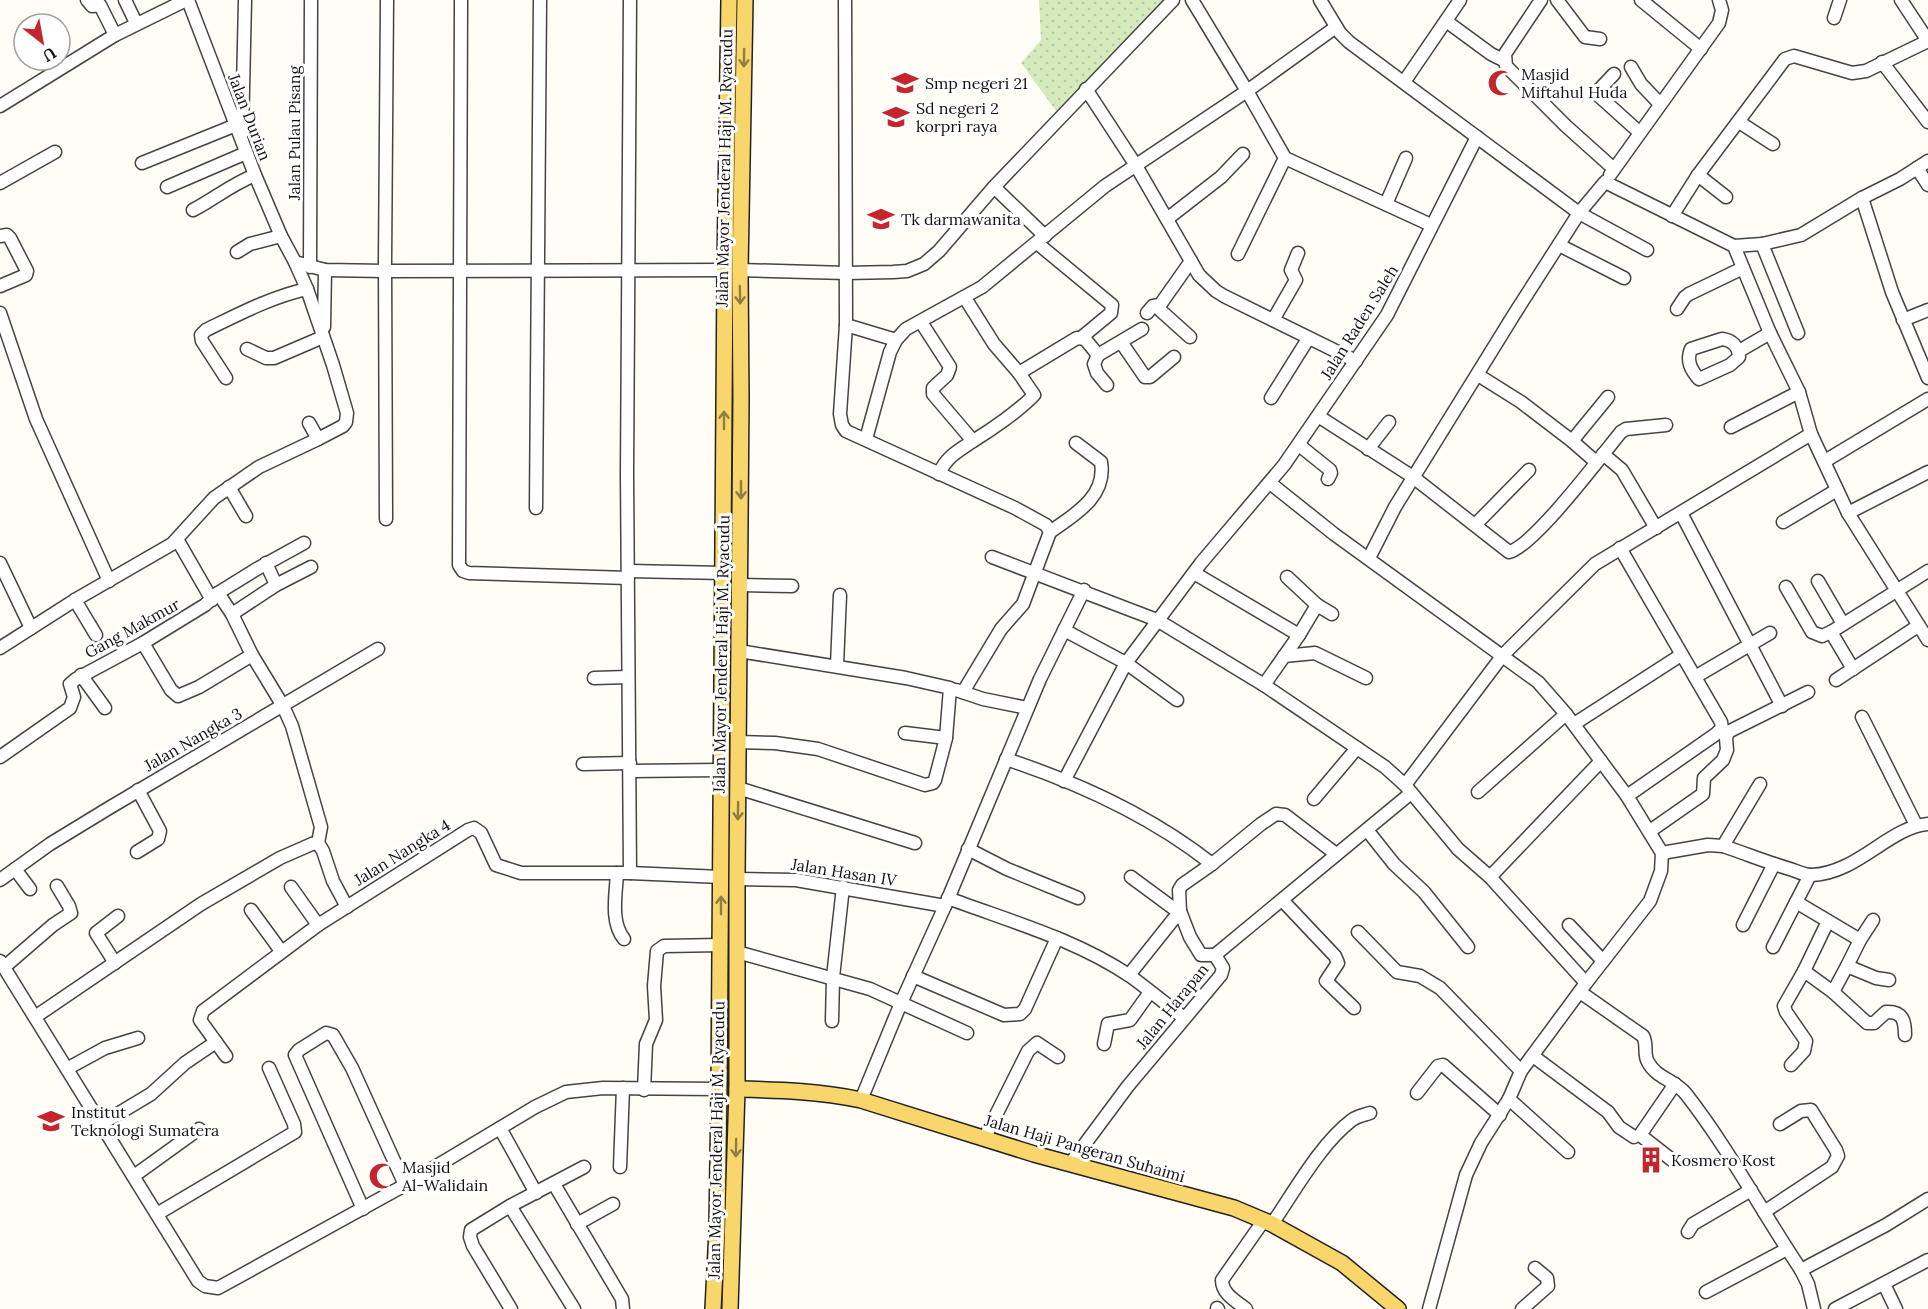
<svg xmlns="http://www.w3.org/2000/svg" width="1928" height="1309" viewBox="0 0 1928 1309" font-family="Lora,serif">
  <defs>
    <pattern id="green-dots" width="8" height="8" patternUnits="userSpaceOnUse" patternTransform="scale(1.5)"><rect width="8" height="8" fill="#d5ebbd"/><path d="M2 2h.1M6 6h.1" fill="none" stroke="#b6c8a1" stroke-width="1.8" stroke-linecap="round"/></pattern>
  </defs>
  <rect width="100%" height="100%" fill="#fffdf5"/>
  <path fill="url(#green-dots)" d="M1039,0H1170L1059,115L1021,63L1041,40Z"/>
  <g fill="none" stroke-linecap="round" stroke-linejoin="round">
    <g stroke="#444" stroke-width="15">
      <g id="minor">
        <path d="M87,0L92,6L100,5L115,35"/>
        <path d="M125,0L136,23"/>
        <path d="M188,0L255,175L281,236L295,262L325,270L385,271L725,270"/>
        <path d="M461,0L459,565L463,571L469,573L628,578"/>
        <path d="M630,0L627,474L630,873"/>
        <path d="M845,0L846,325L840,414L842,425L846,431L1015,508L1046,525L1050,532L1023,604L1001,629L963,692"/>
        <path d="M1192,0L1247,91L1285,158L1431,225"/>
        <path d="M1320,0L1340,33L1349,42L1579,213L1647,250"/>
        <path d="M1541,0L1505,54L1506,66L1566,126L1614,169"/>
        <path d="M1557,0L1585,37L1600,39"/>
        <path d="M1641,0L1701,49"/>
        <path d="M1834,18L1840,0"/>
        <path d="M1446,21L1491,54L1505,61"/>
        <path d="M1882,62L1928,122"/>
        <path d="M1631,67L1641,84L1660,104"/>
        <path d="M1614,74L1598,91L1599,96L1639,132"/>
        <path d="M1404,82L1460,0"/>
        <path d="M1086,89L1135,164L1199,275L1216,291L1224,296L1356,361"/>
        <path d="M0,106L115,35L186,0"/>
        <path d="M1739,122L1773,144"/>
        <path d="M242,133L245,0"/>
        <path d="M142,163L236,125"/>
        <path d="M1917,168L1928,185"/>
        <path d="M1610,175L1719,23L1722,10L1719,0"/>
        <path d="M1698,175L1726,197"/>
        <path d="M0,183L55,152"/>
        <path d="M167,187L246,153"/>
        <path d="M994,187L1045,236"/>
        <path d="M1862,198L1892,292L1928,378"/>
        <path d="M1386,204L1406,158"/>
        <path d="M193,210C214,199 232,184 255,175"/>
        <path d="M1672,216L1698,175L1785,59L1794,56L1852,73L1866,71L1928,41L1901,0"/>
        <path d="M1167,219L1221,177L1243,154"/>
        <path d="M0,236L7,235L10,238L27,271L26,275L0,286"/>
        <path d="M1037,243L1112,305L1111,313L1082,337"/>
        <path d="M1762,244L1798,333"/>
        <path d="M1559,245L1624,278"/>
        <path d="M1734,246L1762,244L1801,235L1862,198L1900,179L1928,161"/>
        <path d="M237,252L250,244L281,236"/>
        <path d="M1238,254L1285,158"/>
        <path d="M310,267L311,0"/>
        <path d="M740,270L846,273L893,272L907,271L924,264L939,251L994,187L1173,0"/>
        <path d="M1160,305V310L1190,337"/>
        <path d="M1677,309L1685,297L1689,294L1743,268"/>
        <path d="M0,313L36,419L109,581"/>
        <path d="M1147,313L1153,306L1160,305L1191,261"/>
        <path d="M1273,320L1296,280L1291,270L1298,253"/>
        <path d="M1903,320L1928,310"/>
        <path d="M921,322L950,367L947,375L933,388V394L973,441"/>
        <path d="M846,325L896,340"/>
        <path d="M324,327L325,270"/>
        <path d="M1722,339C1732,340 1739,347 1739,357L1730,365L1699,379C1691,370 1686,361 1691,349Z"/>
        <path d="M1121,342L1145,377H1150L1174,357"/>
        <path d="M247,349L266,358H274L323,337"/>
        <path d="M1739,351L1770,333"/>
        <path d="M1098,355L1094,364L1097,373L1107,385"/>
        <path d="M1019,373L1077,338L1085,339L1098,355L1142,329"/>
        <path d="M1478,375L1521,402L1572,441L1608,397"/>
        <path d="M226,378L202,341L201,335L206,330C239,314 271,297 307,289"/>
        <path d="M1271,398L1308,339"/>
        <path d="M1318,416L1413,477L1509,552C1534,546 1602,455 1621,432L1626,429L1666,425"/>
        <path d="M309,423L318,439"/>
        <path d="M1731,427L1799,392"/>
        <path d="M866,439L890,352L896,340L906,329L982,287L1105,186L1247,91L1336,27"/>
        <path d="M1572,441L1596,462"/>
        <path d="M1299,445L1330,470L1331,473L1328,479"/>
        <path d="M1368,449L1389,422"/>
        <path d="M1603,454L1622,470L1656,528"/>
        <path d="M1825,461L1928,399"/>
        <path d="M939,474C946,457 958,451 973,441C991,430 1020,410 1034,395L1019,373L994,344L965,298"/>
        <path d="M1270,483L1334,534L1538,682L1566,714L1627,796L1662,853L1661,871L1650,901L1586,983L1521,1071L1509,1099L1481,1143L1466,1175L1429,1309"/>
        <path d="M229,487L246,516"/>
        <path d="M536,508L540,0"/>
        <path d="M1681,513L1782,706"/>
        <path d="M1848,513L1928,472"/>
        <path d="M386,519L385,263L387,0"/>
        <path d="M1783,522L1837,490"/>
        <path d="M1476,524L1529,470"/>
        <path d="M1050,532C1074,515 1107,497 1101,462L1076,443"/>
        <path d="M177,539L212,600"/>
        <path d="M1620,548L1721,722L1722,728L1716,734L1627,796"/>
        <path d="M992,557L1157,620L1264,685L1385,767L1405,785L1458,849L1490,877L1586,983"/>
        <path d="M1369,558L1395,507L1515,313L1579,213L1605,182L1734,246L1770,333L1799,392L1811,434L1848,513L1928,640"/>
        <path d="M0,563L31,628"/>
        <path d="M266,563L276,585"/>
        <path d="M629,571L724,573"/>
        <path d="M1194,573L1299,635L1264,685"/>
        <path d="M1287,577L1317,605"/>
        <path d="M1818,581L1843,624"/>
        <path d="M740,585L792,586"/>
        <path d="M1786,587L1812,632L1822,636L1831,632L1928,571"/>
        <path d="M218,593L232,614L252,655L283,706L292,726L321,827L318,843"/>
        <path d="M75,600L96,635"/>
        <path d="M232,614L276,585L311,567"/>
        <path d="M1064,630L1126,663L1177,700"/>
        <path d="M1831,632L1853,669"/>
        <path d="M1299,635L1317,605L1332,614"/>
        <path d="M143,643L171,690L178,696L199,687L252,655"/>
        <path d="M0,648L75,600L172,544L214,498L259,467L318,439L343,426L346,422L347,413L333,365L307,289L295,262"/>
        <path d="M739,651L906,678L950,688L946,738L905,733"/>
        <path d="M1284,656L1315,653L1366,678"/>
        <path d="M837,665L840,595"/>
        <path d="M81,675L105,708"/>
        <path d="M1695,677L1770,633"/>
        <path d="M594,678L628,677"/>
        <path d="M1836,680L1918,626"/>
        <path d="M956,690L983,699L1027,708"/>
        <path d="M1862,717L1916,825"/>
        <path d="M1574,724L1681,655"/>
        <path d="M738,742L775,743L818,749L925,785L933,783L935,780L946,738"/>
        <path d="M0,757L70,708L74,697L70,684L76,679L143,643L205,605L218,593L255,570L304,543"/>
        <path d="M1006,759C1079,783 1151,816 1212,864L1182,885L1179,890L1180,911L1129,975"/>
        <path d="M583,764L630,763"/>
        <path d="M630,771L721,770"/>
        <path d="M1064,781L1126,663L1201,563L1284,465L1387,315L1477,137"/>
        <path d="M1405,785L1503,655L1595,564L1811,434"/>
        <path d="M738,788L915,843"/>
        <path d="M1478,792L1566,714"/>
        <path d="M1314,799L1357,748"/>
        <path d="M1367,830L1394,864L1424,892L1468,947"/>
        <path d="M1650,831L1703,794L1704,778L1723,760L1727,750L1726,738L1728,732L1808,692"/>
        <path d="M1723,846L1760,784"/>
        <path d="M968,849L1007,869L1078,898"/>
        <path d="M137,852L158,839L160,831L138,790"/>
        <path d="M1662,853L1708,845L1723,846C1747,854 1769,863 1793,870C1798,872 1805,875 1811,875C1857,874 1889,827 1928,824"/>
        <path d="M1212,864L1261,824L1276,814L1285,815L1336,854"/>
        <path d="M15,869L30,889"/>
        <path d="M617,873C616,894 610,922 624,939"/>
        <path d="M1131,877L1173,908L1180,911L1190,937L1201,955H1215"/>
        <path d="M1490,877L1601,761"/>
        <path d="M737,879L796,880L945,906"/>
        <path d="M0,880L50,844L109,808L378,649"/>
        <path d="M291,887L318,925"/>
        <path d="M948,898C1009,921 1075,939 1130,976C1148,989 1166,1004 1184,1018"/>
        <path d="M1283,901L1335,956L1338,963L1326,981L1354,1008"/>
        <path d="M1796,902L1860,940"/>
        <path d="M251,910L281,951"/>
        <path d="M1828,921L1804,971L1833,992L1847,966L1876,978L1889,980"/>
        <path d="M1569,925L1603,961"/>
        <path d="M1743,925L1774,864"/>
        <path d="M1358,932L1397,972L1420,976L1440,988L1521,1071"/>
        <path d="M1773,947L1810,875"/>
        <path d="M737,952L870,989L967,1033"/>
        <path d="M0,961L198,1281L205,1286L218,1288L405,1185L535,1107L566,1092L603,1088L719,1089"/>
        <path d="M9,963L53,925L71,913L69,906L57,886"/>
        <path d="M115,963L96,933L118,916"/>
        <path d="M1847,966L1860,940L1873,920"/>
        <path d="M913,976L1004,1015L1020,1014L1025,1009L1057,938"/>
        <path d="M1580,992L1643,1036C1648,1045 1643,1054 1648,1062C1656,1078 1675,1080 1686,1094C1729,1149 1762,1212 1801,1270L1808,1284L1814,1309"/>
        <path d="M1833,992L1867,1023H1874L1886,1012C1903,1011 1905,1021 1905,1035"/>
        <path d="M35,1017L201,904L280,858L312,844L318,843L323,851L333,881L347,907"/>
        <path d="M832,1021L833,977L843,887"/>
        <path d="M1104,1044L1108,1024L1130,1020L1150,992"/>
        <path d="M226,1056L200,1020L203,1011L318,925L468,830L474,828L481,833L496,865L521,873H630L721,877"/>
        <path d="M1533,1056L1608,1112L1619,1127L1634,1137"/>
        <path d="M1791,1065L1804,1051L1806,1041L1786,1012L1784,1006L1804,971"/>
        <path d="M72,1066L105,1048L138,1038"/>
        <path d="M644,1090L646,1044L656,1020L654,986L657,951L664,946L721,945"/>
        <path d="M1417,1093L1438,1066L1443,1065L1500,1115"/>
        <path d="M1509,1099L1568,1152"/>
        <path d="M861,1100L901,1003L945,906L1040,679L1084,590"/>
        <path d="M106,1121L151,1094L185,1063L216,1042"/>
        <path d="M500,1128L536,1193"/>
        <path d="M984,1139L1028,1051L1037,1043L1058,1057"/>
        <path d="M1672,1160L1640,1135L1675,1084"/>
        <path d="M1070,1164L1128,1086L1221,975L1223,968L1215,955L1411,793"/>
        <path d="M620,1167L623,1088"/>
        <path d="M138,1173L199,1129"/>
        <path d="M554,1184L622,1299L623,1309"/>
        <path d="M510,1206L574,1309"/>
        <path d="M363,1209L295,1055L299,1050L326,1033L333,1035L352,1068L405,1185"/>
        <path d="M162,1211L295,1132L294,1124L269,1068"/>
        <path d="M1764,1212L1832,1167L1838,1156L1836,1150L1811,1110L1801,1111L1780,1124"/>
        <path d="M577,1224L613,1204"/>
        <path d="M1272,1224C1294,1192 1321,1143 1352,1120C1357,1116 1364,1115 1370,1113"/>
        <path d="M1688,1232L1693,1224L1751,1190"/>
        <path d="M1801,1270L1886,1225L1928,1199"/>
        <path d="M1884,1284L1896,1309"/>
        <path d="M1706,1292L1787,1249"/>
        <path d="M1217,1308L1218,1309"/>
        <path d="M511,1309L473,1246L470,1237L471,1230L510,1206L584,1167"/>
        <path d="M1246,1309C1236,1301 1222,1294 1222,1280L1264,1220"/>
        <path d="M1522,1309L1548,1286L1547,1278L1535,1268"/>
        <path d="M1835,1309L1928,1260"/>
      </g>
    </g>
    <g stroke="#222" stroke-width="18">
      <g id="major">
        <path d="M737,1089C779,1090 819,1091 861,1100L1034,1154L1234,1208L1272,1224L1342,1263L1398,1309"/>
        <path d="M713,1309L717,1230L719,1089L725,270L729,0"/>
        <path d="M730,1309L737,1089V879L741,399L740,270L745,0"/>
      </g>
    </g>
    <use href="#minor" stroke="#fff" stroke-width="12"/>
    <use href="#major" stroke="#f9d66b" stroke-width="15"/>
  </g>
  <defs><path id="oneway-shaft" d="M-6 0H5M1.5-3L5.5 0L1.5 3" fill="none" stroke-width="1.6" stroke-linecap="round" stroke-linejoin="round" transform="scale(1.5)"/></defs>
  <g stroke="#917d42">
    <use href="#oneway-shaft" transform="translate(744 58) rotate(91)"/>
    <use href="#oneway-shaft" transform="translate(740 295) rotate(89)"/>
    <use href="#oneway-shaft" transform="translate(724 420) rotate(-90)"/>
    <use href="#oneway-shaft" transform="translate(741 490) rotate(90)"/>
    <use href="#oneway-shaft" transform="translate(738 811) rotate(91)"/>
    <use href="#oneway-shaft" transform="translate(721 905) rotate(-90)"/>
    <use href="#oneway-shaft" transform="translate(736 1148) rotate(91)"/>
  </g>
  <defs>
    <g id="school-bare" transform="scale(2.07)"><path d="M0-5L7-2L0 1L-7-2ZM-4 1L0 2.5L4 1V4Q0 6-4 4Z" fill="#c4262e" stroke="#fff" stroke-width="2.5" paint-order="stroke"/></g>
    <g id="mosque-bare" transform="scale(2.07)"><path d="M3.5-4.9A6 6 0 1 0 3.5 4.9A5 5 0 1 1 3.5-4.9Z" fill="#c4262e" stroke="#fff" stroke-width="2.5" paint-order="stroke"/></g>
    <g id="university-bare" transform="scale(2.07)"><path d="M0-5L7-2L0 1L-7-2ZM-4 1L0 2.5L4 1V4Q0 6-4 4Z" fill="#c4262e" stroke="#fff" stroke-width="2.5" paint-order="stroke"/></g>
    <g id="building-bare" transform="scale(2.07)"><path d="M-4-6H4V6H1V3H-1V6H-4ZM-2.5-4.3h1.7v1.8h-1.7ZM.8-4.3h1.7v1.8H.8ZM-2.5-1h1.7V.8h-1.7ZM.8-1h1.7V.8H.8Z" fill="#c4262e" stroke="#fff" stroke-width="2.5" paint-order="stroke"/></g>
  </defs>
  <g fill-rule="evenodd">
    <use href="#school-bare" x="905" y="83"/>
    <use href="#mosque-bare" x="1501" y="83"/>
    <use href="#school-bare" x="896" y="117"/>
    <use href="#school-bare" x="881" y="219"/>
    <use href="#university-bare" x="51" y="1121"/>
    <use href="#building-bare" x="1651" y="1160"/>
    <use href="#mosque-bare" x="382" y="1176"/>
  </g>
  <g text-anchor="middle" stroke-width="6" stroke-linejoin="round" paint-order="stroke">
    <g font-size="16" fill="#111" stroke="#fff" text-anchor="start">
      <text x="1521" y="80">Masjid<tspan x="1521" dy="18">Miftahul Huda</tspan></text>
      <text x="925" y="89">Smp negeri 21</text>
      <text x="916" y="114">Sd negeri 2<tspan x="916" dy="18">korpri raya</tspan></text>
      <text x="901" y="225">Tk darmawanita</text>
      <text x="71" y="1118">Institut<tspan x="71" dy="18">Teknologi Sumatera</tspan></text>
      <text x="1671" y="1166">Kosmero Kost</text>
      <text x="402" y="1173">Masjid<tspan x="402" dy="18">Al-Walidain</tspan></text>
    </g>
    <g font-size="16" fill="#111" stroke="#fff">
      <text transform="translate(250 117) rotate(69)" y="6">Jalan Durian</text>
      <text transform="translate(294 133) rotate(-90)" y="6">Jalan Pulau Pisang</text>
      <text transform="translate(724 168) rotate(-89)" y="6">Jalan Mayor Jenderal Haji M. Ryacudu</text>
      <text transform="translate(1359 322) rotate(-58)" y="6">Jalan Raden Saleh</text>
      <text transform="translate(132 628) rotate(-29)" y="6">Gang Makmur</text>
      <text transform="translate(721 654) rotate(-89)" y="6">Jalan Mayor Jenderal Haji M. Ryacudu</text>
      <text transform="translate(193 739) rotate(-30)" y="6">Jalan Nangka 3</text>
      <text transform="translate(402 852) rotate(-32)" y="6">Jalan Nangka 4</text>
      <text transform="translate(844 872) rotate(9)" y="6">Jalan Hasan IV</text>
      <text transform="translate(1172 1006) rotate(-51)" y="6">Jalan Harapan</text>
      <text transform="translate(716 1140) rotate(-89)" y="6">Jalan Mayor Jenderal Haji M. Ryacudu</text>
      <text transform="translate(1085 1148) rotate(16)" y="6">Jalan Haji Pangeran Suhaimi</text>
    </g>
  </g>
  <g transform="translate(42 42) rotate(149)"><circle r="28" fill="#ffffff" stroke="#a0a0a0" stroke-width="1.5"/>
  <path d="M0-4.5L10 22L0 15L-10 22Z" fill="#c4262e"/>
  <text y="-9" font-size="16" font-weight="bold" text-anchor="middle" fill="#111111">U</text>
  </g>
</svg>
